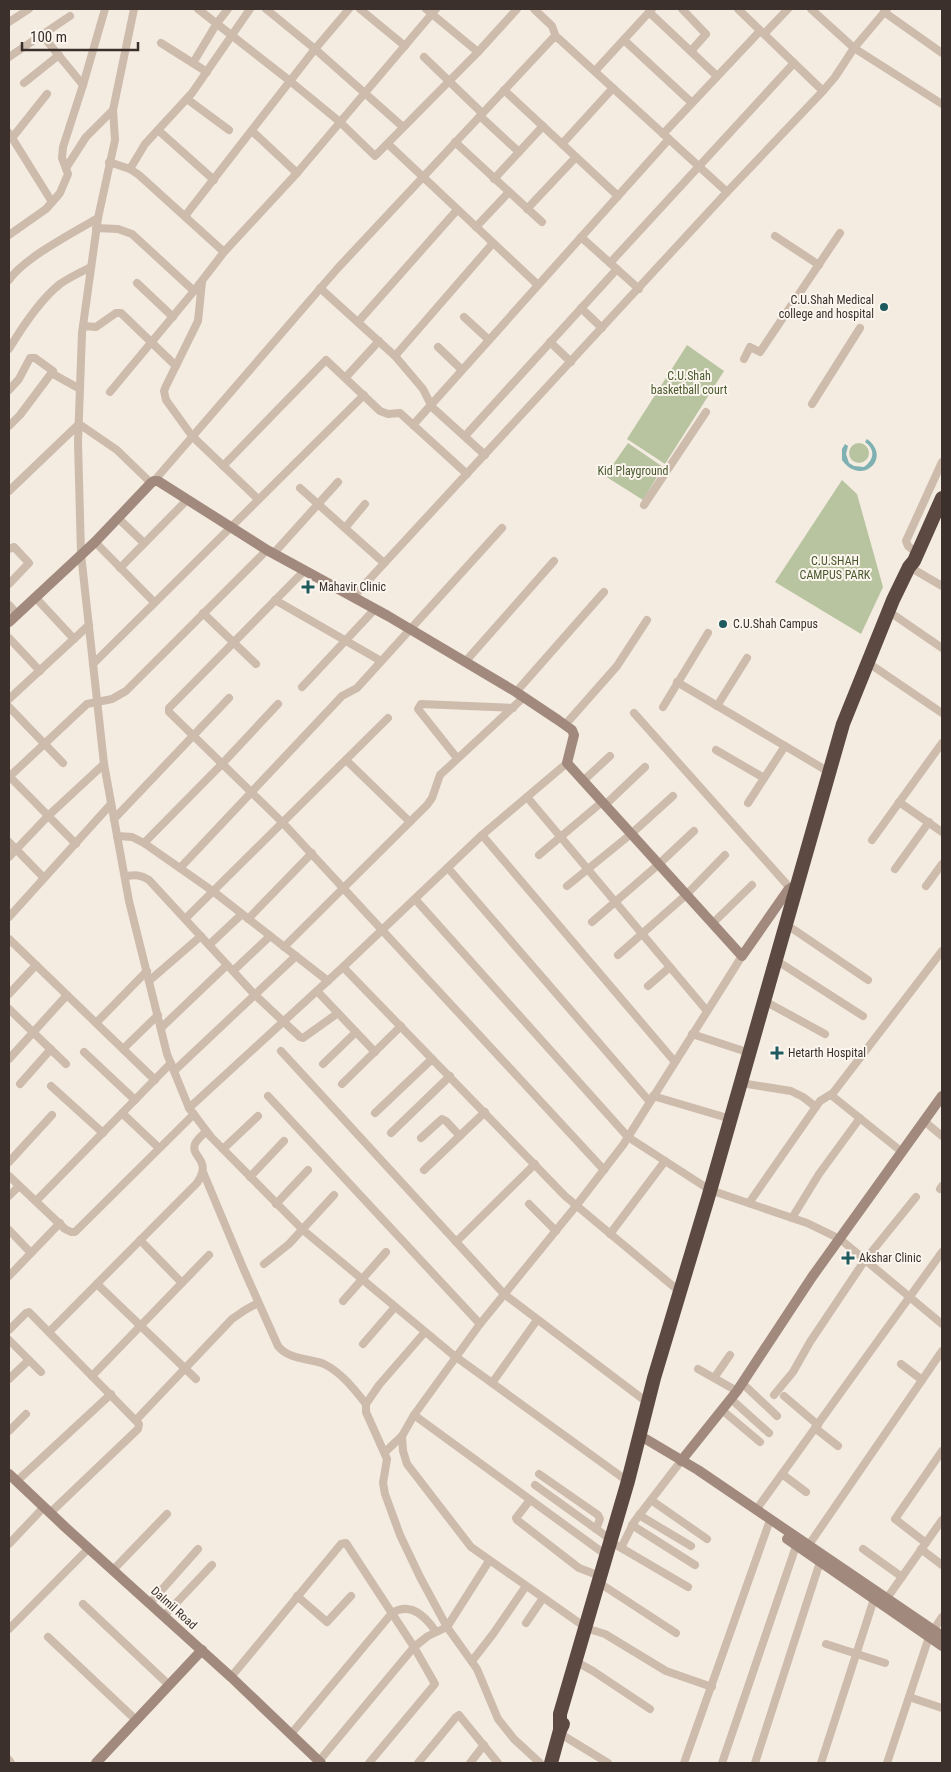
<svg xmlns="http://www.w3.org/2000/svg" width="951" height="1772" viewBox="0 0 951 1772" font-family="'Roboto Condensed',sans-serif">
  <rect width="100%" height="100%" fill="#f4ebe1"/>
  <g fill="#b8c4a0">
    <path d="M687,345L724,371L665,464L627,439Z"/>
    <circle cx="859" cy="453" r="10"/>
    <path d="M628,443L663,467L643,500L605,476Z"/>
    <path d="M842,480L857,494L883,587L861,634L775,582Z"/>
  </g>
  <path fill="#7fb0b2" d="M867,439C893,458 861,487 842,460V449L845,444L848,446L846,454L849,463L854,466L864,467C875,459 875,449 865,442Z"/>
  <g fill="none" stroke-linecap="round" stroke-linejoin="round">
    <g stroke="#cdbbac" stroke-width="8">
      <path d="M134,9L113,110L115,140L98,218L82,333L78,442L81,554L104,764L129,901L167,1054L189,1108L211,1137L303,1230L452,1354L630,1483"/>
      <path d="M198,9L290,81L340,122L375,156L478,52L426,9"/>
      <path d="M266,9L315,49L403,127"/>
      <path d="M360,9L405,46"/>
      <path d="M534,9L552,26L556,37"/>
      <path d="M682,9L706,34L691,51"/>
      <path d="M738,9L823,91"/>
      <path d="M811,9L854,48L942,104"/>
      <path d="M649,12L717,76"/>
      <path d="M884,12L942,53"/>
      <path d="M9,22L29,9"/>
      <path d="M764,34L788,9"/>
      <path d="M42,35L83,85"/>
      <path d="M624,40L692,103"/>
      <path d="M161,43L207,72"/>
      <path d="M478,52L517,9"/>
      <path d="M9,57L70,16"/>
      <path d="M424,57L482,113"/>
      <path d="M193,63L217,23L228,9"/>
      <path d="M595,71L652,9"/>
      <path d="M24,83L59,55"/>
      <path d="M504,90L618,196"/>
      <path d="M187,99L229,130"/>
      <path d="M480,116L519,152"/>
      <path d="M158,130L214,180"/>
      <path d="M252,131L297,173"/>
      <path d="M9,133L52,202"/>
      <path d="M663,134L760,31"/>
      <path d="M12,138L47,94"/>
      <path d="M455,142L542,222"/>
      <path d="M388,144L538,285"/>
      <path d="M562,144L613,88"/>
      <path d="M109,162L130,169L139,175L224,252"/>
      <path d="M66,168L86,137L113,110"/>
      <path d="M130,169L145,144L192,93L250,9"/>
      <path d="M494,179L543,126"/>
      <path d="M527,209L576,157"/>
      <path d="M185,216L315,49L349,9"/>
      <path d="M476,227L509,192"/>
      <path d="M96,228L118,229L132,234L194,291"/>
      <path d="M9,235L46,209L60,193L68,174L62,158L63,147L83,85L105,9"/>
      <path d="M775,236L819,265"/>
      <path d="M581,237L639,289"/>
      <path d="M610,263L794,63"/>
      <path d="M9,280C24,258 74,232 98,218"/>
      <path d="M202,282L198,321L166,386L164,391L166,400L192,436L258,499"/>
      <path d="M137,283L173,317"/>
      <path d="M320,288L395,356L423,389L432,407L485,455"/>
      <path d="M581,308L602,328"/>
      <path d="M464,317L489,340"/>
      <path d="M358,322L457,210"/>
      <path d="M83,326L96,327L116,313H121L176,366"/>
      <path d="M550,342L571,362"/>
      <path d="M438,347L462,370"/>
      <path d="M9,349C21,329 41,299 60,284C70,277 81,272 91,267"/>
      <path d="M395,356L493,243"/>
      <path d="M744,359L750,347L760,352L840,233"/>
      <path d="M53,374L80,389"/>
      <path d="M346,377L379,341"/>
      <path d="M9,390L19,379L30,358H35L53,371L20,415L9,426"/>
      <path d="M110,392L194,291L224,252L297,173L436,9"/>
      <path d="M812,404L860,328"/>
      <path d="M413,425L669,139"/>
      <path d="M465,436L617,269"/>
      <path d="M223,466L326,360L380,411L388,414L400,413L467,474"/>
      <path d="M154,481L337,269L553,38H558L727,192"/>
      <path d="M300,488L384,563"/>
      <path d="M9,491L79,424L117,450L151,483"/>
      <path d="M644,505L706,412"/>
      <path d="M119,519L144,543"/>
      <path d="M345,528L365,504"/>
      <path d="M95,542L154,602"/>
      <path d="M9,549L14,547L29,563L9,584"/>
      <path d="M274,553L338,482"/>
      <path d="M917,553L908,546L906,541L942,462"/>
      <path d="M120,568L187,500"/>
      <path d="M913,569L942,586"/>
      <path d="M305,570L169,708V712L283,823L604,1170"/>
      <path d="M35,597L74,639"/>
      <path d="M353,597L727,192L823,91L835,77L854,48L887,9"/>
      <path d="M275,600L381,661"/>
      <path d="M9,605L17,614"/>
      <path d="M203,613L256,664"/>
      <path d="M894,615L942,648"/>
      <path d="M9,638L40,671"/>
      <path d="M465,662L554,561"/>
      <path d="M867,662L942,713"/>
      <path d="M93,664L364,395"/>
      <path d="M677,682L829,772"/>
      <path d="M302,687L375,609"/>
      <path d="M516,692L604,592"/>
      <path d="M9,699L89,625"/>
      <path d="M717,706L747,658"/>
      <path d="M9,707L63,763"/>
      <path d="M663,707L708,633"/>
      <path d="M634,713L790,888"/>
      <path d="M565,725L617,666L647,620"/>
      <path d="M716,750L764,778"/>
      <path d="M457,758L418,709L421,704L513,708"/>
      <path d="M346,760L410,822"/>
      <path d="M567,763L482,835L343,967L565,1196L680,1292"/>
      <path d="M9,776L76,844"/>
      <path d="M9,777L87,704L112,699L126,691L267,550"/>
      <path d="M583,781L610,756"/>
      <path d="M527,797L707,1011"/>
      <path d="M899,802L942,832"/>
      <path d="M748,803L785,746"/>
      <path d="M605,805L645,767"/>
      <path d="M114,819L229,698"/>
      <path d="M482,835L675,1062"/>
      <path d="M117,836L132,837L144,843L214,892L328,981"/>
      <path d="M872,840L942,743"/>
      <path d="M9,842L44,878"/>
      <path d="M144,843L222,764L278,704"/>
      <path d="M539,855L602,802"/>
      <path d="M9,857L48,816L104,764"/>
      <path d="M180,868L342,696L357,688L502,528"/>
      <path d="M448,868L650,1102"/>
      <path d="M895,869L929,822"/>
      <path d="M125,876C135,875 140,874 149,880L255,995L300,1037L303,1038L338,1013"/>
      <path d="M567,886L631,834L673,796"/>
      <path d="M926,886L942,864"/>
      <path d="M415,899L628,1137L710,1190L807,1223L840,1239L942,1324"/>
      <path d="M9,917L111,804"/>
      <path d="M185,919L388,718"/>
      <path d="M248,919L312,853"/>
      <path d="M592,922L659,864L694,831"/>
      <path d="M713,923L752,885"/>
      <path d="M793,929L868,980"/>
      <path d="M9,939L155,1080"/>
      <path d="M209,945L242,914"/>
      <path d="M284,947L427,805L432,798L440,775L524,697"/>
      <path d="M618,955L686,895L725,855"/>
      <path d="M782,964L863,1016"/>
      <path d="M233,971L270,936"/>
      <path d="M149,981L201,936"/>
      <path d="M648,986L670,967"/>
      <path d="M317,991L375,1052"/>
      <path d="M9,994L36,965"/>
      <path d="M770,1004L825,1034"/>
      <path d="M9,1009L66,1064"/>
      <path d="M96,1023L147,971"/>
      <path d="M161,1028L227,965"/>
      <path d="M692,1034L750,1053"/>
      <path d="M123,1049L158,1015"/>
      <path d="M281,1051L504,1294L648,1403"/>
      <path d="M84,1052L135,1100"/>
      <path d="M9,1059L67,995"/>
      <path d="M323,1064L356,1032"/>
      <path d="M174,1071L296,956"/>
      <path d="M741,1083L791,1091L803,1097L816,1107"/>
      <path d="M20,1084L51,1049"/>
      <path d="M342,1084L401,1026"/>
      <path d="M51,1086L103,1133"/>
      <path d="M831,1095L902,1152"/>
      <path d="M268,1096L480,1324"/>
      <path d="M653,1096L731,1119"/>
      <path d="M189,1108L343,967"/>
      <path d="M122,1113L159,1148"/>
      <path d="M375,1113L432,1059"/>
      <path d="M924,1121L942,1136"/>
      <path d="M391,1133L450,1076"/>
      <path d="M421,1138L442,1119L446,1121L460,1136"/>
      <path d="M223,1149L258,1116"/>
      <path d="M9,1162L52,1115"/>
      <path d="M424,1170L485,1112"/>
      <path d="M203,1172L244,1270L278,1346C289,1360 309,1358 324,1364C341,1372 355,1390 366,1404"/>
      <path d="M9,1176L65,1229L71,1232H75L194,1114"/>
      <path d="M250,1177L284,1141"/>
      <path d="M940,1189L942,1186"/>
      <path d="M9,1196L19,1186"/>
      <path d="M36,1201L171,1063"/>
      <path d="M749,1203L820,1101L833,1093L942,951"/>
      <path d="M276,1204L308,1170"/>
      <path d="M529,1204L556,1231"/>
      <path d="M792,1218L819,1174L860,1118"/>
      <path d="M9,1230L31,1253"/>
      <path d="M610,1234L665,1161"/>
      <path d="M140,1240L182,1283"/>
      <path d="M456,1242L535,1164"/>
      <path d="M264,1264L289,1244L334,1195"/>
      <path d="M9,1276L60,1223"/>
      <path d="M97,1284L196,1379"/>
      <path d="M343,1301L386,1252"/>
      <path d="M9,1330L26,1313L29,1312L139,1424L138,1429L50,1513"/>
      <path d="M49,1332L197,1183C213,1159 190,1158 195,1144C197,1139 203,1135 206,1131"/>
      <path d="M425,1332L379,1385L366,1404V1412L387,1459L383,1483L385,1494L400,1535L420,1577L447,1627L477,1669L498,1719L514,1739L540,1763"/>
      <path d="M9,1340L41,1372"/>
      <path d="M363,1344L395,1307"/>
      <path d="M901,1364L922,1380"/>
      <path d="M698,1369L737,1391"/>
      <path d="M92,1376L209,1255"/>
      <path d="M714,1378L730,1355"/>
      <path d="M9,1379L29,1360"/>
      <path d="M492,1383L537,1320"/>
      <path d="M742,1383L777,1416"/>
      <path d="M774,1395L793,1372L810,1342L865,1260L916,1197"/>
      <path d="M784,1396L818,1425"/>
      <path d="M731,1399L769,1433"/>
      <path d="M722,1410L760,1442"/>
      <path d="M414,1415L606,1555"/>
      <path d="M136,1420L232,1319L245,1310L258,1303"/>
      <path d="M815,1428L838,1446"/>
      <path d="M9,1431L26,1414"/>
      <path d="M385,1452L402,1436"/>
      <path d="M539,1474L598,1515L600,1519L596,1529"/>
      <path d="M782,1474L806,1492"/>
      <path d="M17,1481L111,1394"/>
      <path d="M535,1485L610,1539"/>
      <path d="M530,1500L516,1518L517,1520L579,1568L600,1576"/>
      <path d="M651,1500L707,1539"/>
      <path d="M756,1510L942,1252"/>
      <path d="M639,1515L691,1546"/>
      <path d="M632,1525L695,1565"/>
      <path d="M926,1543L895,1519L942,1451"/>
      <path d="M9,1544L44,1507"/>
      <path d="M618,1546L688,1587"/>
      <path d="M621,1548L634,1522L681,1461"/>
      <path d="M806,1549L942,1351"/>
      <path d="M863,1549L902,1577"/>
      <path d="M921,1549L942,1565"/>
      <path d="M113,1570L167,1514"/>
      <path d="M604,1586L676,1633"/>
      <path d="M297,1596L327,1622L351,1596"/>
      <path d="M885,1601L942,1520"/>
      <path d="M150,1603L198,1549"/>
      <path d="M83,1604L169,1685"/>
      <path d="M164,1616L212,1565"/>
      <path d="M526,1623L543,1598"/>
      <path d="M585,1627L471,1547L407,1464L403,1451L402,1436L414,1415L480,1324L576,1206L623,1145L742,956"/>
      <path d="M9,1629L89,1548"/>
      <path d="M592,1630L605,1634L666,1671L712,1687"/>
      <path d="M48,1637L136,1720"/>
      <path d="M826,1644L885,1663"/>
      <path d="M472,1661L493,1634L526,1586"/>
      <path d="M575,1661L593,1671L650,1709"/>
      <path d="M231,1677L341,1544L346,1543L414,1647L435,1684L369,1763"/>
      <path d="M909,1697L942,1708"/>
      <path d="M559,1733L608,1763"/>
      <path d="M291,1734L392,1613C411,1601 426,1617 436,1632"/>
      <path d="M9,1760L11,1763"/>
      <path d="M319,1761L414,1647L428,1636L447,1627L489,1561"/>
      <path d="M418,1763L456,1717L459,1715L498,1763"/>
      <path d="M470,1763L484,1745"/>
      <path d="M684,1763L770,1520"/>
      <path d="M722,1763L796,1546"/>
      <path d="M755,1763L820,1562"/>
      <path d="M821,1763L875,1596"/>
      <path d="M887,1763L929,1637L942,1617"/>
    </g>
    <g stroke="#a18a7d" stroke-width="10">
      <path d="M9,622L95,542L151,483L154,481H158L267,550L388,616L516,692L558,720L572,730L574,735L567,763L742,956L788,890L791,888L795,892"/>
      <path d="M639,1435L698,1470L942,1636"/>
      <path d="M681,1461L737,1391L812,1277L942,1096"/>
      <path d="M9,1474L65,1527L231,1677L321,1763"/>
      <path d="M787,1539L942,1646"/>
      <path d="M96,1763L202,1650"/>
    </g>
    <g stroke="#5c4a42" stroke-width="14">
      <path d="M560,1730V1714L628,1481L654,1378L708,1198L843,724L893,600L909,567L914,561L942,498"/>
      <path d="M551,1763L560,1730L563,1724"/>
    </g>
  </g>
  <g fill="#1f5a5e" stroke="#fbf5ee" stroke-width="2">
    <circle cx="884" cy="307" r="5"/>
    <path d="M305.5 579.5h5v5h5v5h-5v5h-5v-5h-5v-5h5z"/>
    <circle cx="723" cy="624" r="5"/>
    <path d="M774.5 1045.5h5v5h5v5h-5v5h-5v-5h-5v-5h5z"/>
    <path d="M845.5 1250.5h5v5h5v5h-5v5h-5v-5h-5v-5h5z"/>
  </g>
  <g text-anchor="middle" stroke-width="4" stroke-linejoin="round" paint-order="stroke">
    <g font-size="12" fill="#3b302b" stroke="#fbf5ee" text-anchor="start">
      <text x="874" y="304" text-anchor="end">C.U.Shah Medical<tspan x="874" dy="14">college and hospital</tspan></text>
      <text x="319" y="591">Mahavir Clinic</text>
      <text x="733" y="628">C.U.Shah Campus</text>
      <text x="788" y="1057">Hetarth Hospital</text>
      <text x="859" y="1262">Akshar Clinic</text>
    </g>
    <g font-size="12" fill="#4a5a2e" stroke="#fbf5ee">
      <text x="689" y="380">C.U.Shah<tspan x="689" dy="14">basketball court</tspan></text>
      <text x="633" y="475">Kid Playground</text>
      <text x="835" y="565">C.U.SHAH<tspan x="835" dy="14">CAMPUS PARK</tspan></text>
    </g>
    <g font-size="12" fill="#3b302b" stroke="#fbf5ee">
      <text transform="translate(174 1608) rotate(42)" y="4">Dalmil Road</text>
    </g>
  </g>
  <rect width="951" height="1772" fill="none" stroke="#3b302b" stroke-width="20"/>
  <path d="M22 42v8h116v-8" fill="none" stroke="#3b302b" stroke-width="2.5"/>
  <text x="30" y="42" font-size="15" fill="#3b302b" stroke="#fbf5ee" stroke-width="4" paint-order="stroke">100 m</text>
</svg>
